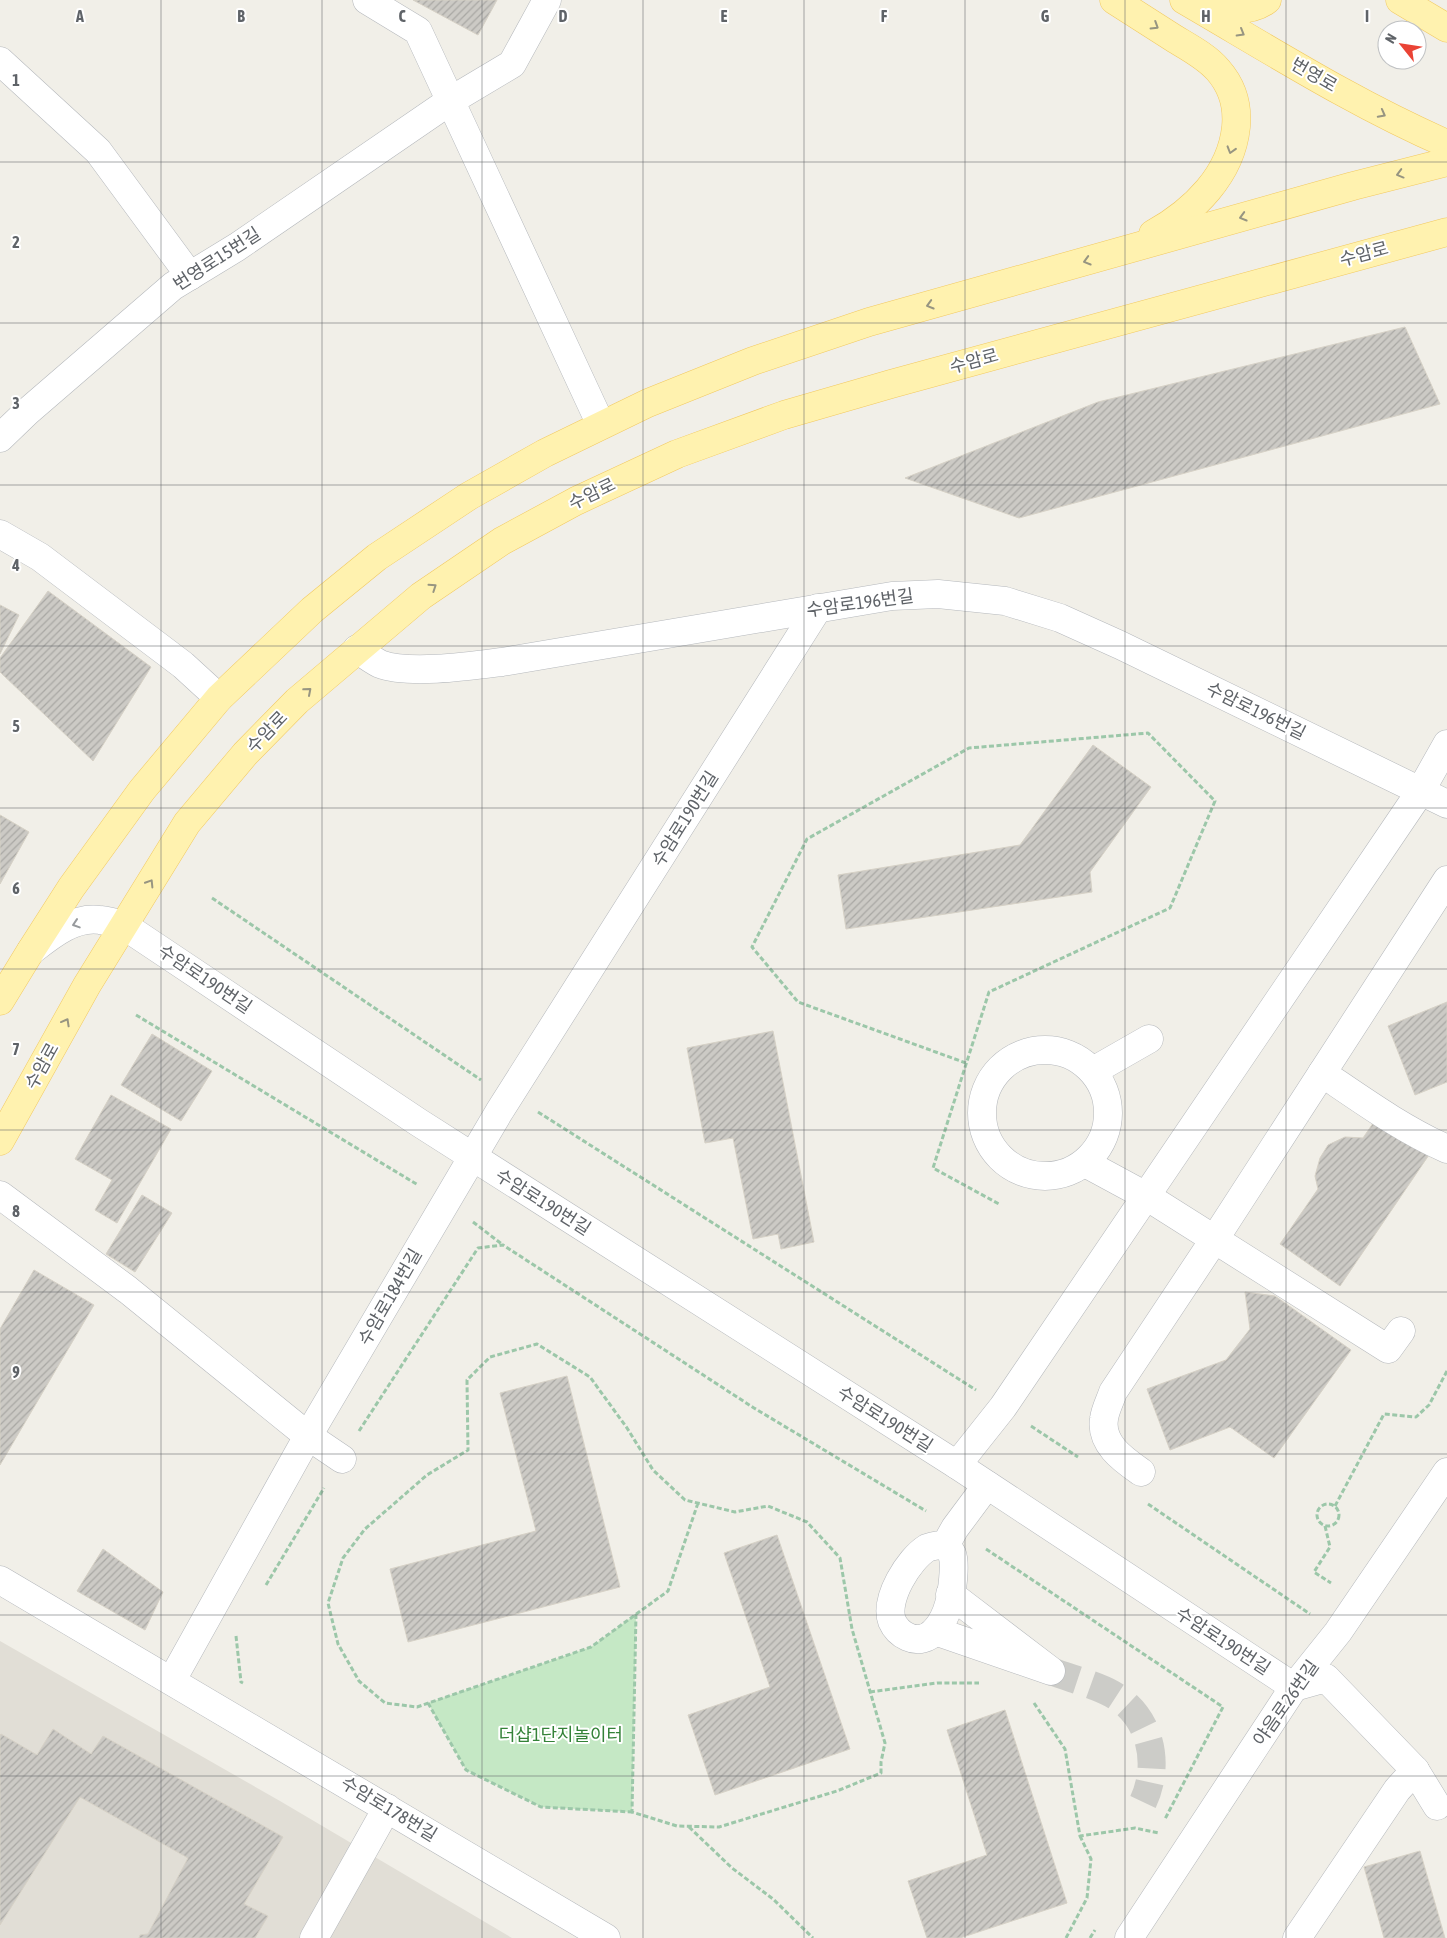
<svg xmlns="http://www.w3.org/2000/svg" width="1447" height="1938" viewBox="0 0 1447 1938" font-family="'Asap Condensed','Noto Sans KR',sans-serif">
  <defs>
    <pattern id="building-hatch" width="6" height="6" patternUnits="userSpaceOnUse" patternTransform="scale(1.25)"><rect width="6" height="6" fill="#cccac5"/><path d="M-1 1l2-2M0 6l6-6M5 7l2-2" fill="none" stroke="#a9a8a4"/></pattern>
  </defs>
  <rect width="100%" height="100%" fill="#f1efe8"/>
  <path fill="#e1ded6" d="M0,1641L280,1801L512,1938H0Z"/>
  <path fill="#c5e8c5" d="M636,1614L632,1812L541,1807L466,1770L428,1703L591,1647Z"/>
  <g fill="url(#building-hatch)" stroke="#d6d1c6">
    <path d="M413,0H497L478,35Z"/>
    <path d="M1405,327L1440,404L1019,518L905,478L1098,402Z"/>
    <path d="M48,591L151,667L93,761L0,672V658Z"/>
    <path d="M0,605L19,615L0,654Z"/>
    <path d="M1093,745L1151,787L1090,872L1092,892L846,929L838,875L1020,845Z"/>
    <path d="M0,815L29,832L0,884Z"/>
    <path d="M1447,1002V1082L1415,1095L1388,1026Z"/>
    <path d="M773,1031L814,1242L781,1249L778,1234L753,1239L733,1138L705,1143L687,1048Z"/>
    <path d="M152,1034L212,1071L181,1121L121,1085Z"/>
    <path d="M111,1095L171,1129L117,1223L95,1210L112,1180L75,1159Z"/>
    <path d="M1380,1113L1433,1149L1340,1286L1280,1244L1318,1189L1315,1176L1320,1158L1328,1145L1345,1137L1363,1138Z"/>
    <path d="M142,1195L172,1213L135,1272L106,1254Z"/>
    <path d="M34,1270L94,1305L0,1465V1329Z"/>
    <path d="M1245,1292L1275,1296L1351,1350L1274,1458L1230,1427L1170,1450L1147,1389L1226,1360L1250,1329Z"/>
    <path d="M567,1376L620,1587L408,1642L390,1569L536,1531L500,1393Z"/>
    <path d="M777,1535L850,1749L715,1795L688,1715L770,1687L724,1553Z"/>
    <path d="M103,1549L163,1592L145,1630L77,1591Z"/>
    <path d="M1005,1710L1067,1903L960,1938H927L908,1881L987,1855L947,1730Z"/>
    <path d="M53,1729L91,1754L103,1736L283,1837L244,1904L268,1916L255,1938H139L140,1935L148,1934L188,1858L80,1797L0,1925V1735L1,1734L37,1755Z"/>
    <path d="M1420,1851L1445,1938H1384L1364,1867Z"/>
  </g>
  <g fill="none" stroke-linecap="round" stroke-linejoin="round">
    <path stroke="#ccccc8" stroke-width="28" stroke-dasharray="28 14" stroke-linecap="butt" d="M1051,1671C1069,1678 1096,1685 1112,1694C1151,1716 1161,1764 1143,1802"/>
    <g stroke="#b5b8bc" stroke-width="29">
      <g id="minor">
        <path d="M367,0L418,31L601,425"/>
        <path d="M0,61L98,151L190,276"/>
        <path d="M0,438L27,412L173,286L237,247L450,101L512,64L547,0"/>
        <path d="M0,534L40,557L183,665L219,698"/>
        <path d="M357,649C364,654 372,660 380,664C409,675 471,666 502,662L892,596L938,594L1005,601L1060,618L1120,645L1447,804"/>
        <path d="M31,951C50,936 74,916 100,920C108,921 116,923 123,925L418,1122L957,1465L1294,1687"/>
        <circle cx="1045" cy="1113" r="63"/>
        <path d="M1093,1071L1149,1039"/>
        <path d="M1322,1073C1362,1100 1402,1129 1447,1149"/>
        <path d="M1085,1163L1146,1196L1388,1349L1401,1331"/>
        <path d="M0,1195L128,1290L308,1436L342,1459"/>
        <path d="M957,1465L1003,1407L1420,792L1447,744"/>
        <path d="M1141,1472C1124,1460 1100,1444 1104,1419C1105,1410 1110,1401 1113,1392L1214,1240L1447,880"/>
        <path d="M946,1544C948,1547 950,1551 952,1554C956,1564 952,1593 949,1604C944,1622 930,1647 908,1637C901,1634 895,1628 892,1621C884,1599 909,1559 927,1548C932,1546 940,1545 946,1544L955,1528L987,1485"/>
        <path d="M0,1580L606,1938"/>
        <path d="M935,1631L1051,1671L950,1594"/>
        <path d="M172,1680L308,1436L499,1112L818,608"/>
        <path d="M1294,1687L1326,1678L1415,1770L1437,1806"/>
        <path d="M314,1938L387,1808"/>
        <path d="M1129,1938L1294,1687L1338,1632L1447,1472"/>
        <path d="M1297,1938L1397,1790L1415,1770"/>
      </g>
    </g>
    <g stroke="#f2c960" stroke-width="29">
      <g id="major">
        <path d="M1114,0C1134,13 1155,26 1175,39C1190,48 1207,57 1218,70C1232,86 1238,106 1236,127C1231,175 1194,211 1153,234"/>
        <path d="M1184,0C1270,50 1355,104 1447,144"/>
        <path d="M1400,0L1447,28"/>
        <path d="M1201,6C1221,9 1249,14 1267,0"/>
        <path d="M0,1001L30,952L71,888L142,790L219,698L312,610L377,557L469,496L545,453L648,403L753,361L869,322L1353,186L1447,162"/>
        <path d="M0,1141L87,985L187,823L245,754L297,701L421,596L502,541L576,501L677,454L784,415L891,384L1447,232"/>
      </g>
    </g>
    <g stroke="#9cc7a9" stroke-width="3" stroke-dasharray="5 2.5" stroke-linecap="butt">
      <path d="M212,898L481,1080"/>
      <path d="M136,1015L418,1185"/>
      <path d="M966,1063L798,1002L752,947L807,839L969,748L1148,733L1215,801L1170,908L989,992L933,1168L999,1204"/>
      <path d="M538,1112L976,1390"/>
      <path d="M473,1222L503,1245"/>
      <path d="M1031,1426L1078,1457"/>
      <path d="M359,1431L478,1248L503,1245L754,1408L926,1511"/>
      <circle cx="1328" cy="1515" r="11"/>
      <path d="M1148,1504L1310,1614"/>
      <path d="M1335,1506L1384,1414L1416,1417L1429,1405L1447,1371"/>
      <path d="M1325,1526L1330,1547L1314,1572L1331,1583"/>
      <path d="M986,1549L1223,1707L1165,1819"/>
      <path d="M266,1585L324,1488"/>
      <path d="M636,1614L632,1812L677,1826L719,1827L837,1791L881,1773V1762L885,1743L852,1629L840,1558L807,1522L768,1506L735,1512L685,1500L653,1470L627,1428L590,1377L537,1344L490,1357L467,1380L468,1450L427,1475L365,1529L343,1558L328,1603L338,1644L359,1681L385,1703L417,1707L591,1647L668,1591L698,1503"/>
      <path d="M236,1636L241,1682L243,1683"/>
      <path d="M870,1692L937,1683H979"/>
      <path d="M428,1703L466,1770L541,1807L632,1812"/>
      <path d="M1034,1703L1065,1749L1080,1836L1135,1828L1159,1833"/>
      <path d="M689,1827L732,1868L773,1899L813,1938"/>
      <path d="M1066,1938L1087,1898L1091,1859L1080,1836"/>
      <path d="M1090,1938L1095,1930"/>
    </g>
    <use href="#minor" stroke="#fff" stroke-width="28"/>
    <use href="#major" stroke="#fff2af" stroke-width="28"/>
  </g>
  <defs><path id="oneway-chevron" d="M-2-3.5L2.5 0L-2 3.5" fill="none" stroke-width="1.6" stroke-linecap="round" stroke-linejoin="round" transform="scale(1.25)"/></defs>
  <g stroke="#979581">
    <use href="#oneway-chevron" transform="translate(1155 26) rotate(32)"/>
    <use href="#oneway-chevron" transform="translate(1241 33) rotate(30)"/>
    <use href="#oneway-chevron" transform="translate(1382 114) rotate(28)"/>
    <use href="#oneway-chevron" transform="translate(1231 150) rotate(107)"/>
    <use href="#oneway-chevron" transform="translate(1400 174) rotate(165)"/>
    <use href="#oneway-chevron" transform="translate(1243 217) rotate(164)"/>
    <use href="#oneway-chevron" transform="translate(1087 261) rotate(164)"/>
    <use href="#oneway-chevron" transform="translate(930 305) rotate(164)"/>
    <use href="#oneway-chevron" transform="translate(433 587) rotate(-34)"/>
    <use href="#oneway-chevron" transform="translate(308 691) rotate(-41)"/>
    <use href="#oneway-chevron" transform="translate(150 883) rotate(-58)"/>
    <use href="#oneway-chevron" transform="translate(66 1022) rotate(-61)"/>
  </g>
  <use stroke="#979a9d" href="#oneway-chevron" transform="translate(76 924) rotate(162)"/>
  <path fill="none" stroke="#5f6368" stroke-width="1" stroke-opacity="0.55" d="M161,0V1938M322,0V1938M482,0V1938M643,0V1938M804,0V1938M965,0V1938M1125,0V1938M1286,0V1938M0,162H1447M0,323H1447M0,485H1447M0,646H1447M0,808H1447M0,969H1447M0,1130H1447M0,1292H1447M0,1454H1447M0,1615H1447M0,1776H1447"/>
  <g text-anchor="middle" stroke-width="4" stroke-linejoin="round" paint-order="stroke">
    <g font-size="18" fill="#5f6368" stroke="#fff">
      <text transform="translate(1314 75) rotate(30)" y="6">번영로</text>
      <text transform="translate(1364 254) rotate(-15)" y="6">수암로</text>
      <text transform="translate(217 259) rotate(-33)" y="6">번영로15번길</text>
      <text transform="translate(974 361) rotate(-15)" y="6">수암로</text>
      <text transform="translate(592 494) rotate(-26)" y="6">수암로</text>
      <text transform="translate(860 603) rotate(-8)" y="6">수암로196번길</text>
      <text transform="translate(1256 711) rotate(26)" y="6">수암로196번길</text>
      <text transform="translate(267 732) rotate(-46)" y="6">수암로</text>
      <text transform="translate(685 819) rotate(-58)" y="6">수암로190번길</text>
      <text transform="translate(205 979) rotate(34)" y="6">수암로190번길</text>
      <text transform="translate(42 1066) rotate(-61)" y="6">수암로</text>
      <text transform="translate(543 1202) rotate(32)" y="6">수암로190번길</text>
      <text transform="translate(390 1297) rotate(-60)" y="6">수암로184번길</text>
      <text transform="translate(885 1419) rotate(32)" y="6">수암로190번길</text>
      <text transform="translate(1223 1641) rotate(33)" y="6">수암로190번길</text>
      <text transform="translate(1286 1703) rotate(-55)" y="6">야음로26번길</text>
      <text transform="translate(389 1809) rotate(31)" y="6">수암로178번길</text>
    </g>
    <g font-size="18" fill="#348238" stroke="#fff">
      <text x="561" y="1741">더샵1단지놀이터</text>
    </g>
  </g>
  <g font-size="16" text-anchor="middle" font-weight="bold" fill="#5f6368" stroke="#fff" stroke-width="4" stroke-linejoin="round" paint-order="stroke">
    <text x="80" y="22">A</text>
    <text x="241" y="22">B</text>
    <text x="402" y="22">C</text>
    <text x="563" y="22">D</text>
    <text x="724" y="22">E</text>
    <text x="884" y="22">F</text>
    <text x="1045" y="22">G</text>
    <text x="1206" y="22">H</text>
    <text x="1367" y="22">I</text>
    <text x="16" y="86">1</text>
    <text x="16" y="248">2</text>
    <text x="16" y="409">3</text>
    <text x="16" y="571">4</text>
    <text x="16" y="732">5</text>
    <text x="16" y="894">6</text>
    <text x="16" y="1055">7</text>
    <text x="16" y="1217">8</text>
    <text x="16" y="1378">9</text>
  </g>
  <g transform="translate(1402 45) rotate(300)"><circle r="24" fill="#ffffff" stroke="#bfc1c3"/>
  <path d="M0-4L9 19L0 12L-9 19Z" fill="#ea4335"/>
  <text y="-8" font-size="14" font-weight="bold" text-anchor="middle" fill="#5f6368">N</text>
  </g>
</svg>
